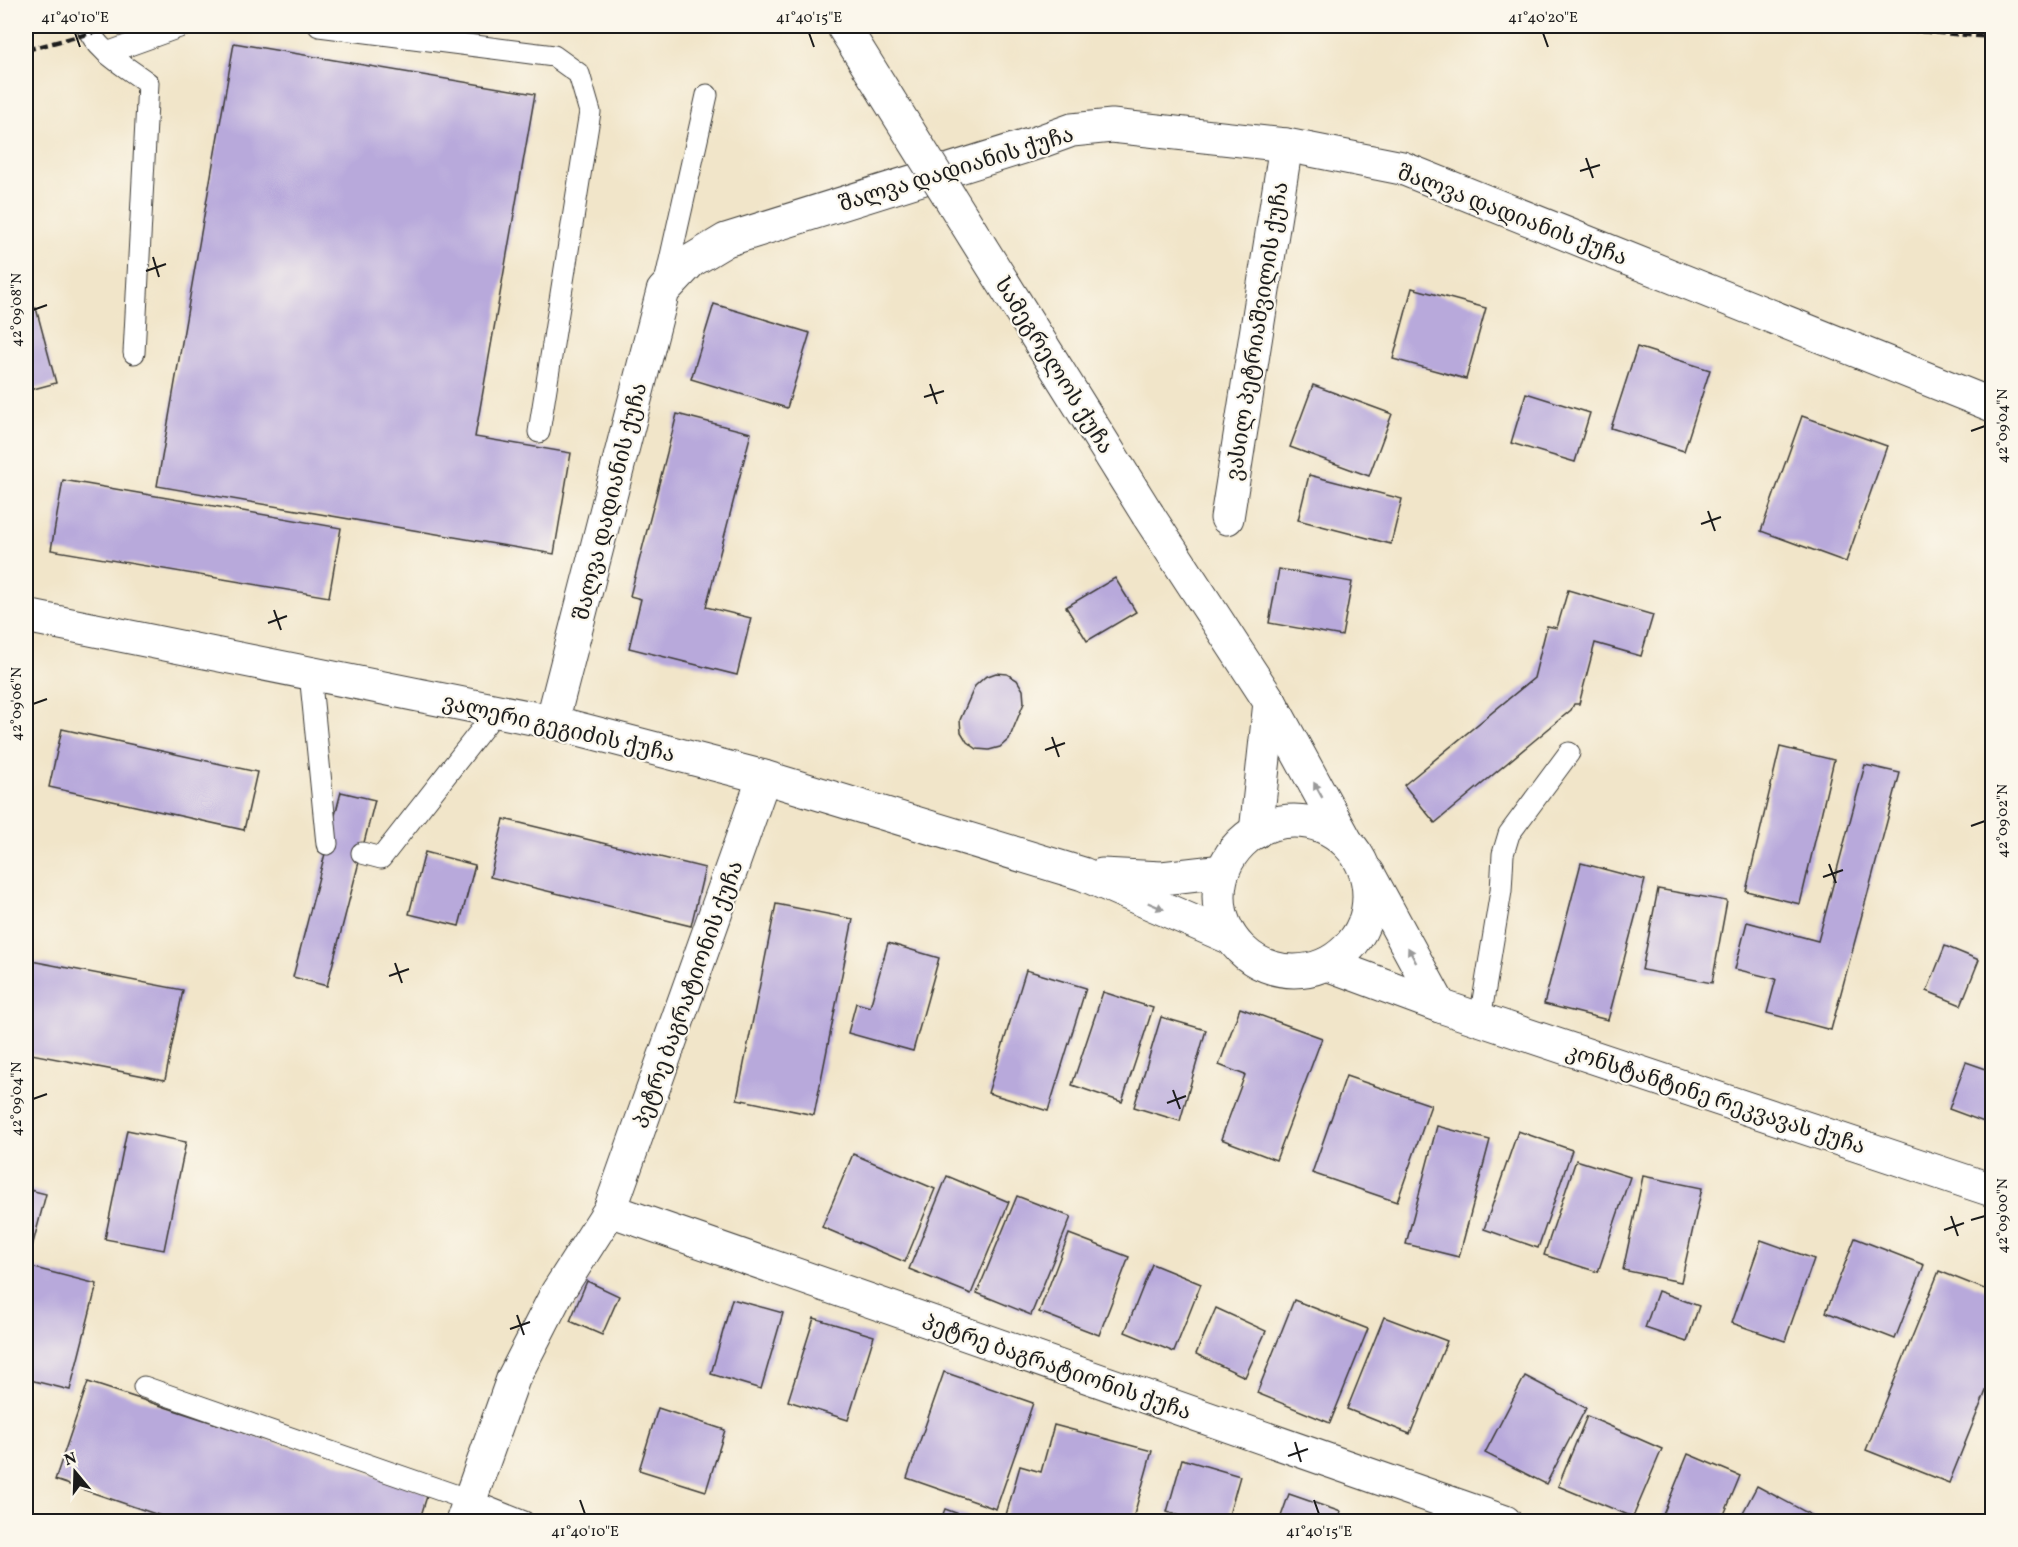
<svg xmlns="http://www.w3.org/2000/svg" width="2018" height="1547" viewBox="0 0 2018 1547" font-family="Vollkorn,'Noto Serif Georgian',serif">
  <rect width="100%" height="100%" fill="#fbf7ec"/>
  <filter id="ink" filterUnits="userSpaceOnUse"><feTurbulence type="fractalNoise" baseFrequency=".0167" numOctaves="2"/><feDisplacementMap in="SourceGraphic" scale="12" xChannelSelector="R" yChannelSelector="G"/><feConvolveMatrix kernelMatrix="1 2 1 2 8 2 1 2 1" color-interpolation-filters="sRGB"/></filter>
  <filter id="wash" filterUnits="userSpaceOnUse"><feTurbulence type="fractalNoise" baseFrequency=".008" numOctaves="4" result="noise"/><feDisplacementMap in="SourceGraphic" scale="24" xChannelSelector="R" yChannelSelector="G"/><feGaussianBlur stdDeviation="1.35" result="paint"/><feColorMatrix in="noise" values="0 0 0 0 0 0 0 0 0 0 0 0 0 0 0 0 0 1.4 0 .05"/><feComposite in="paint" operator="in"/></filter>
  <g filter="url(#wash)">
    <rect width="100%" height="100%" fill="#f1e5c9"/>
    <g id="blocks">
      <g fill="#b8a9db">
        <path d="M234,43L535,94L475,437L571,453L554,554L157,486Z"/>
        <path d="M1412,288L1486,308L1466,379L1393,359Z"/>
        <path d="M714,304L810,333L787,408L691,379Z"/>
        <path d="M36,308L56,383L26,391V311Z"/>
        <path d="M1637,347L1710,370L1684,451L1611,428Z"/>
        <path d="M1313,385L1392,414L1369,476L1290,447Z"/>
        <path d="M1526,393L1590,413L1575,462L1511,443Z"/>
        <path d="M677,414L751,433L706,607L751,618L737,675L629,648L641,599L630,596Z"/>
        <path d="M1802,416L1887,446L1846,562L1761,531Z"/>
        <path d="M1309,475L1402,499L1391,544L1298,520Z"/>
        <path d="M63,480L341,528L329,597L51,550Z"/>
        <path d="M1279,569L1352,582L1342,636L1269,623Z"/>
        <path d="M1115,578L1136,612L1087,641L1066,607Z"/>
        <path d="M1568,590L1653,615L1641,656L1595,643L1579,704H1574L1571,710L1435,823L1404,785L1534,678L1547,626L1557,628Z"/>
        <path d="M996,673L1007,674L1017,680L1023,690L1024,703L1009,739L1000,747L989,750L977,749L967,742L961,732L960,720L975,686L985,677Z"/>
        <path d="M62,729L257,772L244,830L49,787Z"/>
        <path d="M1780,747L1834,760L1800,904L1746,891Z"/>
        <path d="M1865,765L1900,773L1831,1030L1767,1013L1776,979L1735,969L1747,922L1818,941Z"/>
        <path d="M341,792L375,800L327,986L293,977Z"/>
        <path d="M504,819L705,868L691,926L490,877Z"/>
        <path d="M425,852L475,865L459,926L409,914Z"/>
        <path d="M1581,863L1645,880L1608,1020L1544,1004Z"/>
        <path d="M1658,889L1727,901L1712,983L1642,970Z"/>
        <path d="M776,904L853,919L814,1115L737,1099Z"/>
        <path d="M888,943L939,958L913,1051L848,1033L856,1003L870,1007Z"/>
        <path d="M1945,946L1979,960L1961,1005L1927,991Z"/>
        <path d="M26,960L183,990L165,1080L26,1053Z"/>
        <path d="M1026,970L1086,988L1048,1111L988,1093Z"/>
        <path d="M1103,992L1153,1008L1122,1102L1072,1085Z"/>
        <path d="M1240,1008L1322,1038L1276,1160L1221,1139L1245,1075L1219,1065Z"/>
        <path d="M1161,1017L1206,1030L1180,1121L1134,1107Z"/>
        <path d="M1966,1062L1992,1071V1125L1949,1109Z"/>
        <path d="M1346,1076L1431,1105L1397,1202L1312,1173Z"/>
        <path d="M1437,1126L1490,1140L1459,1257L1406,1244Z"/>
        <path d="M127,1130L186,1142L164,1250L105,1239Z"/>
        <path d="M1518,1131L1572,1150L1538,1248L1484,1229Z"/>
        <path d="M853,1154L935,1189L905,1262L822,1227Z"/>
        <path d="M1576,1160L1630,1177L1598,1272L1544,1255Z"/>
        <path d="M947,1176L1009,1202L971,1294L909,1269Z"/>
        <path d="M1643,1176L1702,1188L1681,1282L1623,1270Z"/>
        <path d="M26,1189L46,1194L27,1266L97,1284L70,1390L26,1379Z"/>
        <path d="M1017,1196L1071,1217L1031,1315L977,1293Z"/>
        <path d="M1069,1234L1129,1257L1099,1335L1039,1312Z"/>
        <path d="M1855,1238L1924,1265L1895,1339L1826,1312Z"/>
        <path d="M1761,1240L1814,1259L1785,1341L1732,1323Z"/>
        <path d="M1152,1264L1201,1284L1174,1352L1125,1332Z"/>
        <path d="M1939,1271L1992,1292V1376L1949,1483L1866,1450Z"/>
        <path d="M587,1281L619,1296L602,1335L570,1321Z"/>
        <path d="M1658,1291L1699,1306L1687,1342L1645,1328Z"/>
        <path d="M732,1299L783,1313L761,1389L711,1374Z"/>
        <path d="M1294,1300L1368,1329L1330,1423L1257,1393Z"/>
        <path d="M1216,1308L1266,1331L1245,1377L1196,1354Z"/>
        <path d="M1384,1317L1447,1341L1410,1434L1347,1409Z"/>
        <path d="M814,1318L874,1336L848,1420L788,1401Z"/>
        <path d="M944,1372L1033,1403L996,1509L907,1478Z"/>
        <path d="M1525,1376L1586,1408L1546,1484L1485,1453Z"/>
        <path d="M88,1382L428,1493L419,1522H179L55,1480Z"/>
        <path d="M658,1408L725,1430L706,1491L639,1470Z"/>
        <path d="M1587,1416L1662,1449L1633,1517L1558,1486Z"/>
        <path d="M1054,1425L1152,1451L1132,1522H1004L1020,1466L1041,1472Z"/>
        <path d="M1688,1454L1740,1476L1721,1522H1660Z"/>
        <path d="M1182,1459L1240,1476L1227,1522H1201L1167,1512Z"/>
        <path d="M1757,1486L1815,1517L1813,1522H1738Z"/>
        <path d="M1289,1494L1341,1512L1337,1522H1279Z"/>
        <path d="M945,1509L978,1521V1522H940Z"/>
      </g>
    </g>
  </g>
  <g filter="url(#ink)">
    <use href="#blocks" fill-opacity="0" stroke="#3c3a36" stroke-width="1.5"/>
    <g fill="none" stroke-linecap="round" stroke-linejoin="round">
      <g stroke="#3c3a36" stroke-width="23">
        <g id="service">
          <path d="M87,26C96,51 127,67 148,83L134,353"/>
          <path d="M319,26L554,56L579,74L590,112L539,432"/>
          <path d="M107,53L182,26"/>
          <path d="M664,287L707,95"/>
          <path d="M310,673L327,844"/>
          <path d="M362,853L381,858L497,710"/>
          <path d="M1480,1019L1501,891L1503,854L1509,834L1569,753"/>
          <path d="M144,1387L469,1500L524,1522"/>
        </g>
      </g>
      <g stroke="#3c3a36" stroke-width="35">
        <g id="minor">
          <path d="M1227,518L1286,145"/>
          <path d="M552,722L663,291L691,261L726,240L1036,143L1072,130L1112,126L1286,145L1402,168L1992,405"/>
          <path d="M764,777L610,1210L1505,1522"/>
          <path d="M462,1522L513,1379L557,1293L610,1210"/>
        </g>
      </g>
      <g stroke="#3c3a36" stroke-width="35">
        <g id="tertiary">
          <path d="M26,616L552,722L764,777L1083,874L1231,938"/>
          <path d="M1102,875L1162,878L1223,871"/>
        </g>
      </g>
      <g stroke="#3c3a36" stroke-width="35">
        <g id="secondary">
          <path d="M1148,515L1270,702L1346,841"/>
          <circle cx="1294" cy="896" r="75"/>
          <path d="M1256,832L1270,702"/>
          <path d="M1368,873L1440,1006"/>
          <path d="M1327,964L1440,1006L1992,1190"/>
        </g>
      </g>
      <use href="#service" stroke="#fff" stroke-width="21"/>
      <use href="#minor" stroke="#fff" stroke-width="33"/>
      <use href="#tertiary" stroke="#fff" stroke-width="33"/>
      <use href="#secondary" stroke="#fff" stroke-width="33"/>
      <g stroke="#1c1c1c" stroke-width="4.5" stroke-dasharray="9 4.5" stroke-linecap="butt">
        <path d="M1854,26L1992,37"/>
        <path d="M26,50L118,26"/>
      </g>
      <g stroke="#3c3a36" stroke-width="35" stroke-linecap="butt">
        <path id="secondary-bridge" d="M843,26L1148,515"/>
      </g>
      <use href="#secondary-bridge" stroke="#fff" stroke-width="33"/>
    </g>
    <defs><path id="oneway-solid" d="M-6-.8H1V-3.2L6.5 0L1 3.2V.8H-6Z" transform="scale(1.5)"/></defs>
    <g fill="#999">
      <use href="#oneway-solid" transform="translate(1318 790) rotate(-119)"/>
      <use href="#oneway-solid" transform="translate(1156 906) rotate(23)"/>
      <use href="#oneway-solid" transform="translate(1412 955) rotate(-118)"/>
    </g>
  </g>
  <path fill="none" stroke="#1c1c1c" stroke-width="2" d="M75,33L80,47M809,33L814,47M1543,33L1548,47M1586,158L1593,178M1580,171L1600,165M153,257L159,277M146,271L166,264M33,310L47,305M930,384L937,404M924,397L944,391M1971,431L1985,426M1708,511L1715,531M1701,524L1721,517M274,610L281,630M268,623L287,616M33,704L47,699M1052,737L1059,757M1045,750L1065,743M1971,826L1985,821M1829,864L1836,883M1823,877L1843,870M395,963L402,983M389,976L409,969M1173,1090L1180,1109M33,1099L47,1094M1167,1103L1186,1096M1951,1216L1958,1236M1971,1220L1985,1216M1944,1230L1964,1223M517,1315L524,1335M510,1329L530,1322M1295,1442L1301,1462M1288,1456L1308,1449M580,1500L585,1514M1314,1500L1319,1514"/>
  <g text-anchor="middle" stroke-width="4.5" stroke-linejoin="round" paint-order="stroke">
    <g font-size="22" fill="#1c1c1c" stroke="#fbf7ec">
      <text transform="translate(956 168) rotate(-17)" y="8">შალვა დადიანის ქუჩა</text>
      <text transform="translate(1513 214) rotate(21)" y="8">შალვა დადიანის ქუჩა</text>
      <text transform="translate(1256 331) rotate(-81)" y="8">ვასილ პეტრიაშვილის ქუჩა</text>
      <text transform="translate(1055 365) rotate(58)" y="8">სამეგრელოს ქუჩა</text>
      <text transform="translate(609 501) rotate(-76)" y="8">შალვა დადიანის ქუჩა</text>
      <text transform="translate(559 727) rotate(13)" y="8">ვალერი გეგიძის ქუჩა</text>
      <text transform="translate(687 994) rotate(-70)" y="8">პეტრე ბაგრატიონის ქუჩა</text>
      <text transform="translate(1716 1098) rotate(18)" y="8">კონსტანტინე რეკვავას ქუჩა</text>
      <text transform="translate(1057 1366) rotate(19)" y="8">პეტრე ბაგრატიონის ქუჩა</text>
    </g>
  </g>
  <rect width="2018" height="1547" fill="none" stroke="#fbf7ec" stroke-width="66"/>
  <g transform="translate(75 1472) rotate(341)" stroke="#fbf7ec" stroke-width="4.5" paint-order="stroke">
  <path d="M0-4.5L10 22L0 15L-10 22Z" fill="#1c1c1c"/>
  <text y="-9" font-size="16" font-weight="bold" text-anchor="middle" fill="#1c1c1c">N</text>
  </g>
  <rect x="33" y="33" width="1952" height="1481" fill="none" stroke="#1c1c1c" stroke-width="2"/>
  <g font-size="15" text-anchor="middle" fill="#1c1c1c">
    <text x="75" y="22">41°40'10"E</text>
    <text x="809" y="22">41°40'15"E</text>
    <text x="1543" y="22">41°40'20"E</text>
    <text transform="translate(16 310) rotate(-90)" y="5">42°09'08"N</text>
    <text transform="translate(2002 426) rotate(-90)" y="5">42°09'04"N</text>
    <text transform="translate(16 704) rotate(-90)" y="5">42°09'06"N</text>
    <text transform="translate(2002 821) rotate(-90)" y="5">42°09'02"N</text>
    <text transform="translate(16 1099) rotate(-90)" y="5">42°09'04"N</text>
    <text transform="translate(2002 1216) rotate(-90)" y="5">42°09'00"N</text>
    <text x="585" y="1536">41°40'10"E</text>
    <text x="1319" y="1536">41°40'15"E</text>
  </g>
</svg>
